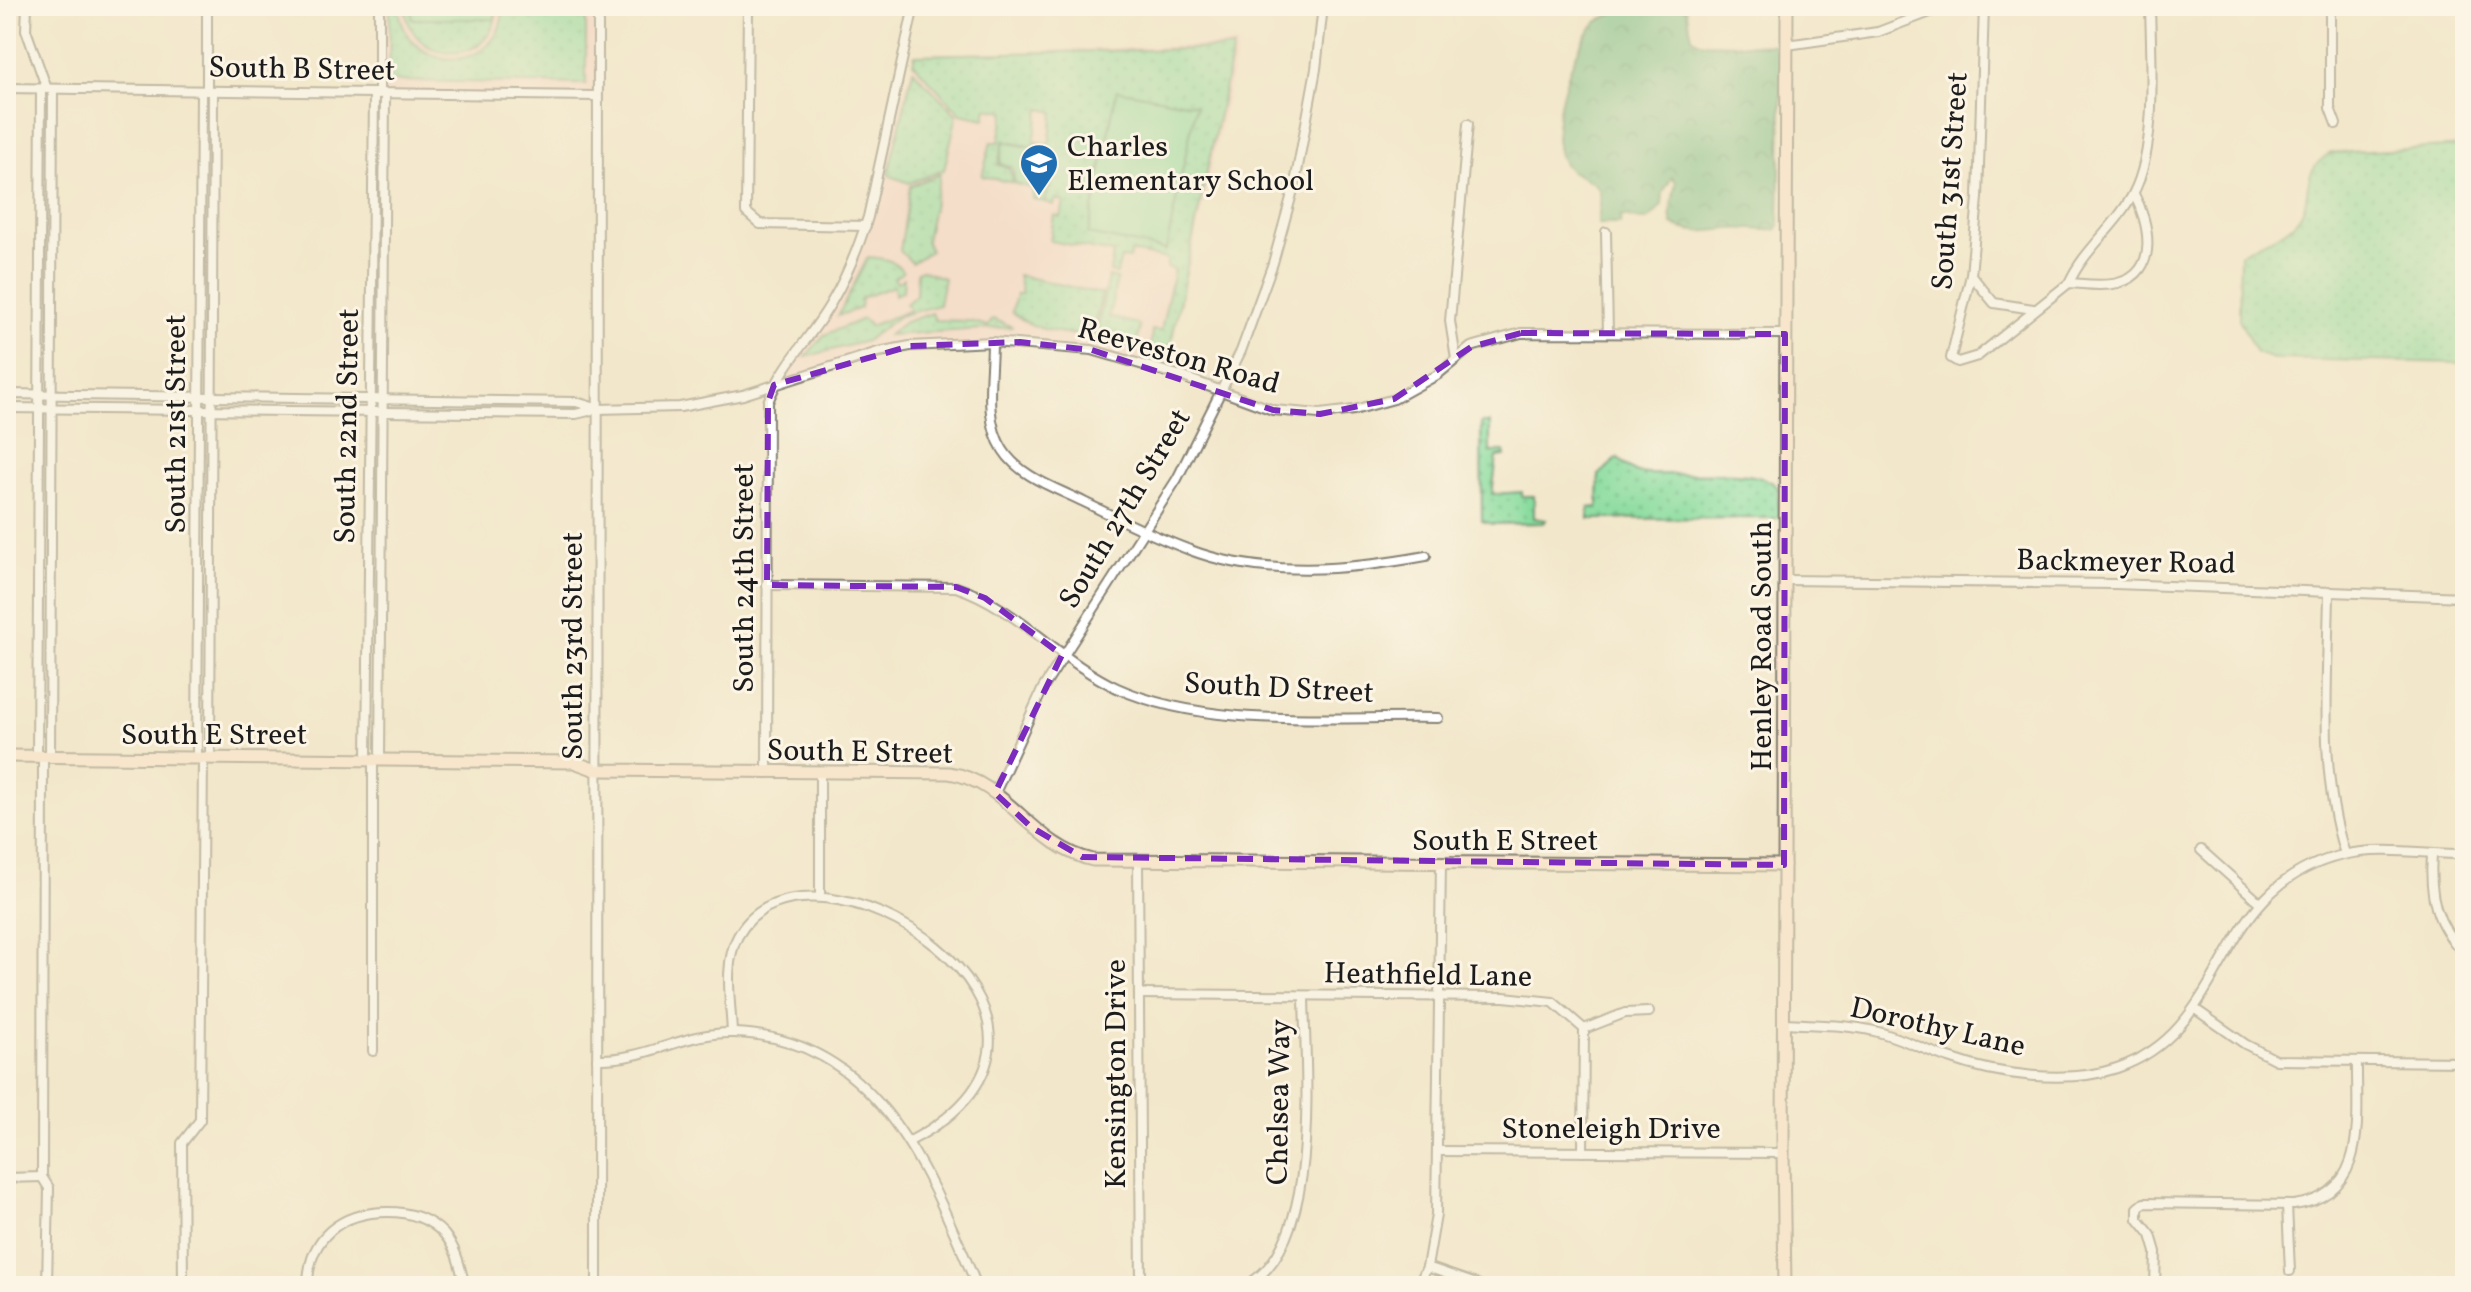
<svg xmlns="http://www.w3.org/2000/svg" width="2471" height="1292" viewBox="0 0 2471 1292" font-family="Vollkorn,serif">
  <defs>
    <pattern id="grass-dots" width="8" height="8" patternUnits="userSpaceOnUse" patternTransform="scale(2)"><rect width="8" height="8" fill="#88dc9e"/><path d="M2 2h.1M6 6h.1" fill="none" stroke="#75bc88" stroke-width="1.8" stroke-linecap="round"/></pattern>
    <pattern id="forest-crowns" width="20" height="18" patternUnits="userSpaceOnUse" patternTransform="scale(2)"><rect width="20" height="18" fill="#6ebc85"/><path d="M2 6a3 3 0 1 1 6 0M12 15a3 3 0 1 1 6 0" fill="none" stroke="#5a986c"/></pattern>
  </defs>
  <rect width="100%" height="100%" fill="#fcf5e5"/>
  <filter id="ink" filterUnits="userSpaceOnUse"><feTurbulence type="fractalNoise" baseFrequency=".0125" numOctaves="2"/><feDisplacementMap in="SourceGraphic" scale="16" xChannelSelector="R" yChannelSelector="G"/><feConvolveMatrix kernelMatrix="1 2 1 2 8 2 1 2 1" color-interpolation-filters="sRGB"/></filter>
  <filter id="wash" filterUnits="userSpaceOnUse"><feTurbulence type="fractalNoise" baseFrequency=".006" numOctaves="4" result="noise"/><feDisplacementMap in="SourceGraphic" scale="32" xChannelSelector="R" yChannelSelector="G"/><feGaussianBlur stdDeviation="1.8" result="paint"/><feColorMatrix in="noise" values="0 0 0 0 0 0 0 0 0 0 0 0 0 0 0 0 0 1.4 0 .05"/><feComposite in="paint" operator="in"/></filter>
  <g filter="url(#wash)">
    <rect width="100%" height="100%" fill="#f2e7cb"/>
    <g fill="#f7d1c8">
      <path d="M379,6H598L597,96L379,94Z"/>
      <path d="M1239,44L1166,371L1054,344L910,346L774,385L830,305L857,251L915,55Z"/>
    </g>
    <g fill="url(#grass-dots)" stroke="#527c5d" stroke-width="2">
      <path d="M390,6H399C403,76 503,76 503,6H586V84L389,81Z"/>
      <path d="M405,6H497C496,68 410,69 405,6Z"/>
      <path d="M1233,48L1168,357L1150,352L1152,330L1161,331L1174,270L1167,267V259L1131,252L1129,259L1121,258L1117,274L1110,272L1113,253L1050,241L1054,215L1061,217L1064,202L1056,199L1054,205L1045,202L1057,165L1039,161L1041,149L1036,147L1037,142L1049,143L1054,112L1040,109L1033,147L1003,141L998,165L1009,168L1013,183L982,176L991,142H999L1005,111L987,108L985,119L961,114L913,63L915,55Z"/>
      <path d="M913,70L957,115L944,170L909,183L888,175Z"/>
      <path d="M2465,146V363L2273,359L2256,353L2239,319L2240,254C2257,242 2281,237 2295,222C2317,199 2295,173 2331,153Z"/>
      <path d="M940,174L926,241L930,251L912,263L900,251L910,186Z"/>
      <path d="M868,257C882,258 895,259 903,272L894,278L897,282L904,278L903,291L895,295L894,286L861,298L860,308L838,316Z"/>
      <path d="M921,270L944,278L939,305L899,316L866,341L805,357L824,335L863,319L870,326L910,310L906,304L916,295L917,272Z"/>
      <path d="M1018,275L1102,294L1092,337C1062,332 1035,333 1012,312L1016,294H1022Z"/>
      <path d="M1108,277L1117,279L1109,317L1138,324L1140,329L1135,348L1095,339Z"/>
      <path d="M932,313L935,320L970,321L988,326L993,319L1013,327L888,335L905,322Z"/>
      <path d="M1481,423H1490V452H1504L1505,456L1497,457L1492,494L1522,492V496H1534V518L1546,520L1544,523L1493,524L1482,521Z"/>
      <path d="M1618,458C1624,464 1630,471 1638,473C1667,479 1762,463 1778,488L1779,518L1589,519V508L1598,507L1599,475Z"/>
    </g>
    <path fill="url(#forest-crowns)" stroke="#456c50" stroke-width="2" d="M1653,6L1686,8L1692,37L1701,43L1782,45L1779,227L1776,230C1760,231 1745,227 1729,229C1708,231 1693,235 1672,224L1670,214L1676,182L1672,177L1663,193L1662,205C1644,229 1644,218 1621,216L1620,224H1598C1598,214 1602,201 1600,193C1597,178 1572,177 1564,164C1544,133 1571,52 1593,26C1602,16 1614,15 1624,7L1648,13Z"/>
    <g fill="#88dc9e" stroke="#527c5d" stroke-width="2">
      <rect x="412" y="6" width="83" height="13"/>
      <path d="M1117,90L1196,105L1166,250L1088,234Z"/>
      <path d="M1003,142L1040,149L1038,161L1057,166L1044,202L1033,199L1032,188L1015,184L1012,167L1000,164Z"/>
    </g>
  </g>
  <g filter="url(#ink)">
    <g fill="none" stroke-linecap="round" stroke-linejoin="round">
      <g stroke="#878274" stroke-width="12">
        <g id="street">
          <path d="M27,6L26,30L47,89"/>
          <path d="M748,6L746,212L760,224L866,226"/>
          <path d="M1984,6L1978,198L1971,275L1951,358L1958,362L1978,356L2069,283C2084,249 2116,227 2133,194C2158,147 2151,58 2150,6"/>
          <path d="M2330,6V108L2336,124"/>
          <path d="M1787,45L1878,32L1946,6"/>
          <path d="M6,88L597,96"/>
          <path d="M207,91V6"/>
          <path d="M379,94V6"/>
          <path d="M1606,232L1608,333"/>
          <path d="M1971,275L1994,303L2033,309"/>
          <path d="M2069,283C2085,284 2102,287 2118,283C2160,273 2149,222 2134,194"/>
          <path d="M992,342C992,376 983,419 1003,450C1020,477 1056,488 1084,502C1119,519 1154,537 1190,550C1264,578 1350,570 1426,556"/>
          <path d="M1456,359L1450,321L1468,124"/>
          <path d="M6,394L576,402L596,408"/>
          <path d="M6,408L576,414L597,409L680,407L743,395L878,352L910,346L992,342L1092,350L1178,375L1273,410L1320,414L1354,410L1394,399L1437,375L1471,347L1521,333L1785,334"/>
          <path d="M1786,580L2115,584L2465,597"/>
          <path d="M767,585L956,587C1017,607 1059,661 1117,688C1210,730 1337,716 1438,718"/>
          <path d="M2329,591C2328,679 2318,770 2345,854"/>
          <path d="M37,757L41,89"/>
          <path d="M43,757L42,1177L49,1188L47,1286"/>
          <path d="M50,757L53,89"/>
          <path d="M197,758L201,91"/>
          <path d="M210,758L213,91"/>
          <path d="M367,759L374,94"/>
          <path d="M380,759L385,94"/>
          <path d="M767,773L768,402C783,363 811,338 831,303C847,276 859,246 868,217L914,6"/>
          <path d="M995,793L1043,688L1177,479L1241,351L1273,263L1295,183L1316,69L1323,6"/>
          <path d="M2201,850L2259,902"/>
          <path d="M2432,854C2429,894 2435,925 2465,954"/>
          <path d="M1138,861L1141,1286"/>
          <path d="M820,897V773"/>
          <path d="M1139,994L1504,997L1553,1002L1584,1029L1583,1152"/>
          <path d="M2195,1009L2245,1044L2276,1060L2465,1062"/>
          <path d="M1784,1023C1814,1025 1845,1024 1874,1031C1900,1037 1924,1050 1949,1058C1997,1075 2067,1085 2117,1068C2233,1029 2210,886 2343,855C2381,846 2426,854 2465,854"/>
          <path d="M1584,1029L1625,1013L1649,1012"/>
          <path d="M732,1033C731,1004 723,963 738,936C807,811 1140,1020 910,1141"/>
          <path d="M373,1051V759"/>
          <path d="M597,1059C645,1061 687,1031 734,1033C879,1038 929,1173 977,1286"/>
          <path d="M1439,1151L1783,1153"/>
          <path d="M6,1178L42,1177"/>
          <path d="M2287,1205L2290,1271"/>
          <path d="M1427,1267L1482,1286"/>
          <path d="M183,1286L182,1143L200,1120L203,758"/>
          <path d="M308,1286C308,1237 341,1212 388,1212C409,1212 429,1218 444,1234C457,1249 460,1267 465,1286"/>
          <path d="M597,1286L598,6"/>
          <path d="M1245,1286C1323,1246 1305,1071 1304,996"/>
          <path d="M1418,1286L1427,1267L1436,1215L1441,863"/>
          <path d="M2155,1286L2156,1252L2151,1235L2138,1219V1208L2144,1203L2294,1205C2370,1195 2356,1117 2357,1061"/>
        </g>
      </g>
      <g stroke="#878274" stroke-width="15">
        <g id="secondary">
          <path d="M6,756L574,762L596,770L949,773C1007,781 1033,847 1093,860L1784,865"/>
          <path d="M1785,1286L1783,1153L1787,6"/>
        </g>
      </g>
      <use href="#street" stroke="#fff" stroke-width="8"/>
      <use href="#secondary" stroke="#fce5cf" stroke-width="11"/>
    </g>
  </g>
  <path d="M0 0H2471V1292H0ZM1521,333L1785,334L1784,865L1082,857L1031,827L995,793L1062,655L985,598L956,587L767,585L768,402L774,385L910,346L1020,342L1092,350L1273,410L1320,414L1394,399L1471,347Z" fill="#f2e7cb" fill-opacity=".55" fill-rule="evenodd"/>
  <path fill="none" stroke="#7b2cbf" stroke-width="6" stroke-dasharray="16 10" stroke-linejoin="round" d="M1521,333L1785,334L1784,865L1082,857L1031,827L995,793L1062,655L985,598L956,587L767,585L768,402L774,385L910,346L1020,342L1092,350L1273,410L1320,414L1394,399L1471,347Z"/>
  <defs>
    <g id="school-pin" transform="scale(2)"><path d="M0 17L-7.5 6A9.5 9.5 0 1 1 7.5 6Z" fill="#1f6fb2" stroke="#fcf5e5"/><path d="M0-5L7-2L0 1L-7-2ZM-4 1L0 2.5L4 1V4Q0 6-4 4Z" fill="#fff"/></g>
  </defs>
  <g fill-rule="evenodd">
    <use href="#school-pin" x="1039" y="163"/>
  </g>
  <g text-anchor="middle" stroke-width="6" stroke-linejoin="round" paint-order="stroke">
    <g font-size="30" fill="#1c1c1c" stroke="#fcf5e5">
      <text transform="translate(302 68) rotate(1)" y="10">South B Street</text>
      <text transform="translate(1949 181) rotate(-86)" y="10">South 31st Street</text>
      <text transform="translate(1179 355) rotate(16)" y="10">Reeveston Road</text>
      <text transform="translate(175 424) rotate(-90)" y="10">South 21st Street</text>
      <text transform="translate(346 426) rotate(-89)" y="10">South 22nd Street</text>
      <text transform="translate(1124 508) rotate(-59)" y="10">South 27th Street</text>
      <text transform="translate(2126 561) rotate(1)" y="10">Backmeyer Road</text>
      <text transform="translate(743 578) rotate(-90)" y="10">South 24th Street</text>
      <text transform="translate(572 646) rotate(-90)" y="10">South 23rd Street</text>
      <text transform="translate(1761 646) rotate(-90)" y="10">Henley Road South</text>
      <text transform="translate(1279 687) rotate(3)" y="10">South D Street</text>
      <text x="214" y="744">South E Street</text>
      <text transform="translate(860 751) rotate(1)" y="10">South E Street</text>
      <text x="1505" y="850">South E Street</text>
      <text transform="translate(1428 974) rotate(1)" y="10">Heathfield Lane</text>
      <text transform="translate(1938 1026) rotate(13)" y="10">Dorothy Lane</text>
      <text transform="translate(1115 1074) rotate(-90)" y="10">Kensington Drive</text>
      <text transform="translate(1278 1102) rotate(-89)" y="10">Chelsea Way</text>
      <text x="1611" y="1138">Stoneleigh Drive</text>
    </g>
    <g font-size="30" fill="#1c1c1c" stroke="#fcf5e5" text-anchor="start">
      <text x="1067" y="156">Charles<tspan x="1067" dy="34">Elementary School</tspan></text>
    </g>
  </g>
  <rect width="2471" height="1292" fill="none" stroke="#fcf5e5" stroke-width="32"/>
</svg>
